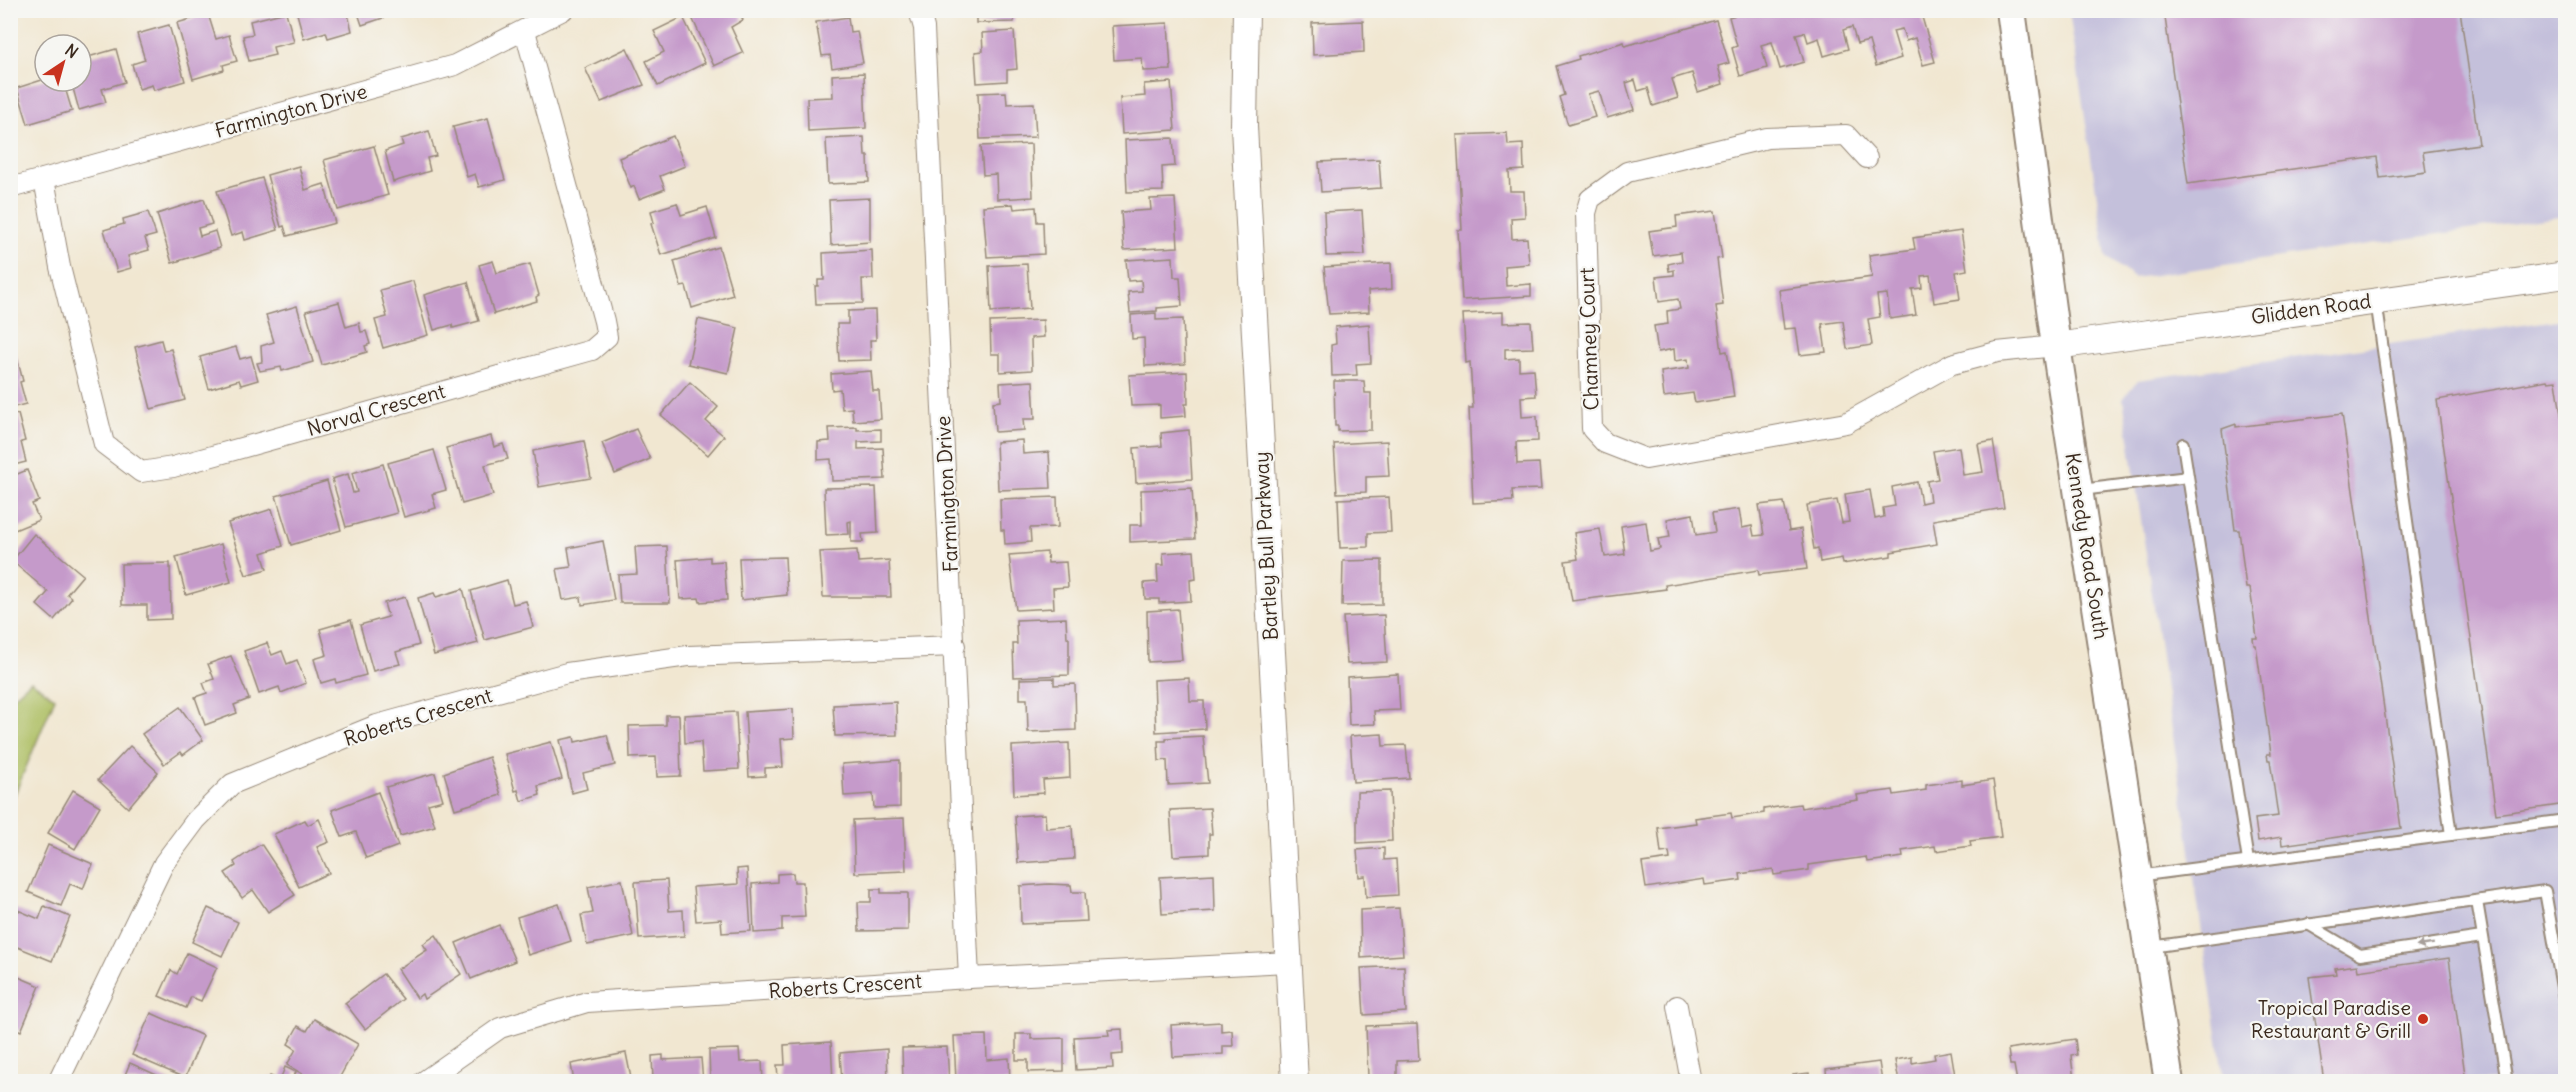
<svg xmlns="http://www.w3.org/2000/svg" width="2576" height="1092" viewBox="0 0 2576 1092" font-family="Delius,sans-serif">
  <rect width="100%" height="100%" fill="#f6f6f2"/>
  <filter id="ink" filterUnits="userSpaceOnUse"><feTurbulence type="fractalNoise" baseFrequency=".0167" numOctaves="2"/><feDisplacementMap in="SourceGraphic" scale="12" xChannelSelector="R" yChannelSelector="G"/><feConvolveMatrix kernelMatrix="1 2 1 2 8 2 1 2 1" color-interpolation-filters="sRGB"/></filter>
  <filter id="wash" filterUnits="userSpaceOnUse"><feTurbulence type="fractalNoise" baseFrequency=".008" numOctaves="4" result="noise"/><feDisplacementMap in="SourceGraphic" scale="24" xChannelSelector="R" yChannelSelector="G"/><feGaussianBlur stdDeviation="1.35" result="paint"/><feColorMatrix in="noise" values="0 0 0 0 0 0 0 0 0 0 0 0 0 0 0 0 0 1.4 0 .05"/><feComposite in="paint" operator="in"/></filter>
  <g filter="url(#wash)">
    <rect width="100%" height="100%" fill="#f1e7d1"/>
    <g fill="#c4c0db">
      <path d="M2069,11H2565V216L2134,278L2106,257Z"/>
      <path d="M2565,319V1081H2224L2123,398L2138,380Z"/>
    </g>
    <path fill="#acbd61" stroke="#747440" stroke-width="1.5" d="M31,681L55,698L11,803V699Z"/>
    <g id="blocks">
      <g fill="#c59aca">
        <path d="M296,10H347L352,31L328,38L326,32L304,39Z"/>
        <path d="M357,10H404V11L362,25Z"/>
        <path d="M696,10H738L743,20L731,27L743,53L714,66L690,13Z"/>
        <path d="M976,10H1014V22L976,23Z"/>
        <path d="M1752,10H1920L1935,62L1923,65L1915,38L1906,41L1902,29L1893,31L1901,58L1876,66L1869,41L1857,44L1852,27L1843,30L1848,49L1824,56L1819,38L1808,42L1805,32L1796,34L1804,62L1780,69L1772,42L1761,45L1767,68L1740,76L1732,48L1737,46L1729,17Z"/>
        <path d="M2164,10H2460L2479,144L2423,152L2426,172L2380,178L2377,157L2188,184Z"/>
        <path d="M286,12L294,42L273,47L275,55L249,61L243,36L253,34L250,21Z"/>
        <path d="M208,14L216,39L229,35L237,61L223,65L224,70L193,79L177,23Z"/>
        <path d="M683,17L705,63L658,86L646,61L664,52L654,31Z"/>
        <path d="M848,17L850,32L857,31L863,63L832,68L830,55L822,56L816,22Z"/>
        <path d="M1716,20L1729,63L1718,66L1723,84L1698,92L1692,73L1672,79L1678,98L1653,106L1648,88L1638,91L1635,80L1626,83L1634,110L1607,118L1599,91L1588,94L1595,117L1568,125L1559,97L1564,95L1556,66L1579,59L1578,56L1624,42L1625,46Z"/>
        <path d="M1363,21L1364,52L1313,55L1312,23Z"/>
        <path d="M1168,23L1171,70L1143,71L1142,58L1114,60L1112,26Z"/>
        <path d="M169,25L185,81L154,90L152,85L139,89L132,64L145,60L137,34Z"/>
        <path d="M1014,31L1017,69L1007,70V81L977,83L975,52L983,51L982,33Z"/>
        <path d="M627,48L644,85L601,102L585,68Z"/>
        <path d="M116,49L125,82L102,89L106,102L79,110L71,81H81V59Z"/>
        <path d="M864,73L866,128L808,131L807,98L833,97L832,75Z"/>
        <path d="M45,79L63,81L72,111L28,124L17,88Z"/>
        <path d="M1171,82L1175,130L1122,134L1120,98L1145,96L1144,84Z"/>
        <path d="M1006,92L1007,104L1034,103L1036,137L980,139L978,93Z"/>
        <path d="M488,118L505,180L479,187L475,174L467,177L453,127Z"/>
        <path d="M429,131L436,156L427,158L430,171L393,182L385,151L403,145L401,139Z"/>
        <path d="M1507,133L1508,145L1523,144L1524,170L1509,171L1510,191H1524L1525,217L1511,218L1512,239L1527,238L1529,264L1505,266L1506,286L1531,284V296L1462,300L1458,230H1462L1457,135Z"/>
        <path d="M673,136L685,166L660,176L665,189L639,199L634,186L631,188L619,158Z"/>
        <path d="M864,137L865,156H868L869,182L828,184L826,139Z"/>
        <path d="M1173,138L1175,166L1162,167L1163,191L1127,192L1125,140Z"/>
        <path d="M1031,144L1033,197L997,199L996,174L983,175L981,146Z"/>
        <path d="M374,146L388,195L338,210L324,160Z"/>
        <path d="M1379,159L1381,188L1321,192L1319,162Z"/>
        <path d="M299,166L305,190L324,184L335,223L287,236L284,226L281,227L267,175Z"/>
        <path d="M262,178L278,230L245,240L243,232L231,236L217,191Z"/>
        <path d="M870,198V242L831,245L829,200Z"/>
        <path d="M1175,198L1178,247L1124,250L1121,212L1151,210L1150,199Z"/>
        <path d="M204,199L212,224L198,228L200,236L215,231L220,248L172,263L157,214Z"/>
        <path d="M677,203L681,215L707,207L716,238L661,255L651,224L654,223L651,211Z"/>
        <path d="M1013,204L1014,209L1036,207L1037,222H1043L1044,254L987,257L983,206Z"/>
        <path d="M1362,210L1365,255L1326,256L1324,212Z"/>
        <path d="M1715,211L1722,258L1717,259L1723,305L1716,306L1722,352L1727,351L1734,397L1695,403L1693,393L1664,397L1661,372L1689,368L1688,359L1675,361L1674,349L1658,352L1654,326L1668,324L1667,311L1680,309L1678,299L1659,302L1656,277L1674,275V270L1669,271L1668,264L1682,261L1681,252L1653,256L1649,231L1677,227L1676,216Z"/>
        <path d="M148,212L156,235L145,238L149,250L128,256L131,268L117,272L104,230L124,224L123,219Z"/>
        <path d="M1961,231L1967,270L1956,272L1960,299L1934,303L1930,275L1921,276L1922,288L1912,289L1916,315L1890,319L1887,294L1877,295L1880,317L1868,319L1872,345L1847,349L1843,321L1822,324L1826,352L1800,355L1796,328L1784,329L1779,290L1872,277L1869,255L1915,249L1913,238Z"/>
        <path d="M719,247L733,295L692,308L686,286L681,287L674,261Z"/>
        <path d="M872,250L873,279H862L863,303L816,304L815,286H818V280H824L823,253Z"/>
        <path d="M1173,257L1174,277H1180L1182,306L1157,308V311L1130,313L1128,292L1142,291L1141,280L1128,281L1126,260Z"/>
        <path d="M493,261L497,273L530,264L539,295L536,297L537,301L494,314L479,265Z"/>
        <path d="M1391,263L1392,289L1368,291L1369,312L1329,314L1324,267Z"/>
        <path d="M1027,264L1030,309L991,312L989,266Z"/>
        <path d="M413,281L428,335L383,348L375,320L387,317L380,290Z"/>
        <path d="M468,282L479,321L453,328L452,325L434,330L424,295Z"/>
        <path d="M339,302L346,327L359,323L361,332L366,331L370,344L365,346L367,352L322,365L306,311Z"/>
        <path d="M297,306L313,362L282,371L281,367L260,371L257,363L262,362L261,346L274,342L266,315Z"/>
        <path d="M875,310L876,340H870L871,360L839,361L837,324H848V311Z"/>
        <path d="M1503,312V323L1531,322L1533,348L1505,349V359L1519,358V370L1534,369L1536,396L1521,397L1522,417L1537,416L1538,441L1516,442L1517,464L1539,463L1541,489L1512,490L1513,501L1473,503L1469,408H1473L1470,362L1466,363L1463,314Z"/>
        <path d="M1156,313V320L1183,319L1185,364L1145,366L1144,338L1132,339L1131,315Z"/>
        <path d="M698,319L738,328L728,373L688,364Z"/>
        <path d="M1043,320L1044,337L1031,338L1032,370L1000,372V354H991L990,322Z"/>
        <path d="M1369,324L1371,363L1356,364L1357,375L1332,376L1331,345L1336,344L1335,327Z"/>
        <path d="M161,340L164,351L171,349L185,400L151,409L135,347Z"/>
        <path d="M236,347L240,359L251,356L258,380L241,385L239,380L209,389L200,357Z"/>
        <path d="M16,354L23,381L20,382L26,404L10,408V356Z"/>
        <path d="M871,371L873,391H879L881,419L853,421L852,408L842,409L840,389L832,390L831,374Z"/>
        <path d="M1187,372L1188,404H1185L1186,416L1160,418V405L1131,406L1129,375Z"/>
        <path d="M2547,380L2548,382L2556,381L2566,448V804L2496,814L2437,400Z"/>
        <path d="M1033,381L1035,419H1023L1024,430L995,432L993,402L1001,401L1000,383Z"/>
        <path d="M1334,381H1364L1365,393H1371V430L1338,431V426H1335Z"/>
        <path d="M690,382L718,407L706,421L724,436L708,455L661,415Z"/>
        <path d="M18,414L25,441L21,442L26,462L10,466V416Z"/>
        <path d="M2342,414L2401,828L2282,845L2281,837L2258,841L2255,819L2278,816L2270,760H2268L2267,754H2271L2256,645H2254L2253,638H2257L2250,588H2246L2239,530H2235L2222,429L2236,424V427Z"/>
        <path d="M857,427V430L881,429V441L858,442V449L883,448L885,479L832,481L831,459L818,460V442L830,441L829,428Z"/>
        <path d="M636,429L650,459L615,474L602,443Z"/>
        <path d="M1189,430L1192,479L1136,483L1134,448L1162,446L1161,433Z"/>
        <path d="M491,436L494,447L503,444L508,459L485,465L493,495L462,504L446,448Z"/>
        <path d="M1022,440L1023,454L1049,452L1051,488L998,490L996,442Z"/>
        <path d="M584,441L591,478L539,487L533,451Z"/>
        <path d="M1387,441L1389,476L1366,477V492L1337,493L1334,444Z"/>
        <path d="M1993,441L2004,508L1933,520L1937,544L1891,552V556L1843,564L1842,558L1820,562L1818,548L1814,549L1807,505L1837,500L1842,523L1849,522L1845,494L1870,490L1875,519L1884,517L1883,508L1895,506L1892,487L1917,482L1921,503L1930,501L1927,481L1938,479L1933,451L1959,447L1963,475L1983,472L1978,444Z"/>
        <path d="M434,450L446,490L432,494L436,508L404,517L388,463Z"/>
        <path d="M383,464L397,513L346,527L332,479L348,474L353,493L357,492L352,473Z"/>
        <path d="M27,470L39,501L32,504L39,520L10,532V477Z"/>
        <path d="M327,481L341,530L291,545L276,496Z"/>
        <path d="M876,487L878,533L862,534L863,542H851V521L848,522L849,534L826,535L824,488Z"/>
        <path d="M1192,488L1195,539L1130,542V525H1142L1141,490Z"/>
        <path d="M1057,497L1058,527L1030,528L1031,542L1005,544L1004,530H1001L1000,499Z"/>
        <path d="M1389,497L1391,532L1368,533V547L1340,548L1338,499Z"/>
        <path d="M1784,502L1789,531L1801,529L1807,569L1759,575L1758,570L1665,585L1666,589L1572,601L1565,561L1578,559L1574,533L1600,529L1605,557L1625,554L1621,526L1646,522L1650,551L1660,549L1658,539L1670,537L1667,519L1693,514L1696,535L1715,532L1712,513L1739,509L1742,528L1752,526L1754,536L1764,535L1759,505Z"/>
        <path d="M272,509L283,546L262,553L267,569L246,575L228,523Z"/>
        <path d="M34,534L83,575L67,594L72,598L54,620L37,605L48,592L12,561Z"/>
        <path d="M603,541L614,600L582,605L581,597L563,600L557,569L571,567L568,548Z"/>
        <path d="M221,544L231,582L186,595L176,557Z"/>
        <path d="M667,546L670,603H620L618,575L637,574L635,547Z"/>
        <path d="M857,550L858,562L889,560L891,597H823L820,552Z"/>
        <path d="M1194,551L1196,579L1190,580L1191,601L1159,603V599H1145L1144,583L1158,582L1157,565H1164L1163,553Z"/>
        <path d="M1047,552L1048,563L1066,562L1068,587L1053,588L1054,608L1016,610L1009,555Z"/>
        <path d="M710,557V562L724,561L727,600L700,602L699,598L680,599L677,560Z"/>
        <path d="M785,557L787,595L741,600L739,558Z"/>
        <path d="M1382,560V605L1342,606L1343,561Z"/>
        <path d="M170,563L171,619L147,620V605H122L121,564Z"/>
        <path d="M507,580L513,604L526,601L533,627L485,640L471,591Z"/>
        <path d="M463,589L478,643L434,655L418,598L434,593L436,597Z"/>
        <path d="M405,597L419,645L396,652L400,664L373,671L360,625L388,617L384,603Z"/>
        <path d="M1178,609L1182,660L1148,662L1147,611Z"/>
        <path d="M1384,615L1387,662L1347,664L1343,617Z"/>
        <path d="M1066,618L1067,638H1069V675L1014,677L1013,644H1017L1016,620Z"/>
        <path d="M351,620L366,675L336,683L335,679L321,683L314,659L327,655L320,629Z"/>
        <path d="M267,643L272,655L282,651L287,664L297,660L306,683L281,693L279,687L259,694L244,651Z"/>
        <path d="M231,656L249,699L234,705L237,713L205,725L195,697L207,693L203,683L214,679L208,664Z"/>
        <path d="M1398,674L1400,710L1374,711L1375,724L1349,725L1347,677Z"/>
        <path d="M1054,678V685L1075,684L1076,730L1028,732L1027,699H1020V679Z"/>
        <path d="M1189,678L1190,701H1204L1205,729L1156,732L1154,680Z"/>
        <path d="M896,702L897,735L835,736L833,705Z"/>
        <path d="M180,707L203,740L183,755L181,752L164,764L142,734Z"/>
        <path d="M793,709L794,738L781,739L783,767L765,768V776L749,777L745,712Z"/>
        <path d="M736,712L739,769L703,771L701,742L685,743L684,715Z"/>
        <path d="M666,715H679L681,776L657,777L656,757L630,758L629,726L666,725Z"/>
        <path d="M1382,734L1383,746L1406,745L1409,778L1353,782L1350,736Z"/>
        <path d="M607,735L615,765L583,773L587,789L572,793L560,740L574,737L575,742Z"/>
        <path d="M1203,736L1208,783L1168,785L1167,760L1159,761L1158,741H1166V738Z"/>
        <path d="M551,742L562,779L538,786L540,795L521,801L518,790L515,791L505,754Z"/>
        <path d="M1069,743L1070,778L1043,780L1044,793L1014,795L1012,746Z"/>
        <path d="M130,746L158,772L128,808L98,780Z"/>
        <path d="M489,757L501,795L455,809L444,773Z"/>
        <path d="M900,760V807L874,808L873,794L844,796L842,764Z"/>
        <path d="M435,773L443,800L428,804L435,826L400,836L386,787Z"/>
        <path d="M1962,780V785L1993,780L2001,837L1970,841L1971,846L1936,851L1935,846L1902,851L1903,857L1867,862L1866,857L1809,865V870L1774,875L1773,869L1740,874L1741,880L1705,885L1704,879L1646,888L1642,863L1670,859L1669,852L1661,853L1658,828L1696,823L1695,818L1731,813L1732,818L1764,813V809L1800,804L1801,808L1858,800L1857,795L1893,790L1894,795L1926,790V785Z"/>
        <path d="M73,790L100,806L75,849L48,833Z"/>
        <path d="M1390,791L1392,841L1357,843V792Z"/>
        <path d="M378,792L398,846L366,858L356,832L342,837L332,810Z"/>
        <path d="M1210,808L1212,834H1209V854L1173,856L1170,810Z"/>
        <path d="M1045,814L1046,828L1072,826L1074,859L1018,863L1015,816Z"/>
        <path d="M904,818L906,871L855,873L853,820Z"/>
        <path d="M319,819L329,842L317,847L329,873L299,887L274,834L305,820L308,825Z"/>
        <path d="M261,844L295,895L268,912L253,890L242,898L225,873L236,866L234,862Z"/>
        <path d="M48,845L93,864L83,889L70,884L61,906L28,892Z"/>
        <path d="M1384,848V860L1396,859L1398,895L1366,897L1365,876L1359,877L1357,850Z"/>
        <path d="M747,868L751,931L722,933L721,919L696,921L693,887L738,884L737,869Z"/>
        <path d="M793,873L794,882H803L805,917L782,918V931L754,933L752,884L777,882V874Z"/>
        <path d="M1214,874L1215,911L1162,914L1160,877Z"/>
        <path d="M622,880L633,936L587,945L581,915L593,913L588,887Z"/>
        <path d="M667,880L669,911L683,910L684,936L639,939L635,882Z"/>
        <path d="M1049,884L1071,885L1072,892H1085L1087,921L1021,924L1020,886Z"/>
        <path d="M871,889H881V893H908V930L859,931L858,902H871Z"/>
        <path d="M559,904L571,941L528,955L517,917Z"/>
        <path d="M44,906L70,917L52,961L10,944V913L13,908L39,919Z"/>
        <path d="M208,908L238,922L222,956L192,942Z"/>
        <path d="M1399,908L1403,955L1361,958L1360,910Z"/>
        <path d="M499,925L515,961L471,979L456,943Z"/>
        <path d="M436,935L461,974L424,999L422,994L417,998L398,969L427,950L423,944Z"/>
        <path d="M187,953L217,967L201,1001L191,997L186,1008L159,996L171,970L177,974Z"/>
        <path d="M2449,958L2466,1082H2324L2309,977L2336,974L2335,968L2357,965L2358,971Z"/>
        <path d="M1404,966L1406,1012L1364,1015L1361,968Z"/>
        <path d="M383,974L403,999L365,1029L345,1003Z"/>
        <path d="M16,976L40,986L21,1031L10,1026V990Z"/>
        <path d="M151,1013L203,1036L185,1078L132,1055Z"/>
        <path d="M314,1019L358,1044L337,1082H316L287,1065L296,1049L288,1044L298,1026L307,1031Z"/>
        <path d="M1221,1022V1031L1232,1030L1233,1046H1223V1054L1173,1057L1171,1025Z"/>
        <path d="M1417,1024L1419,1060L1397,1061V1076L1368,1077L1366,1026Z"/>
        <path d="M1122,1029L1123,1054L1112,1055L1113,1068L1076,1070L1074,1037L1109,1035L1108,1030Z"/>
        <path d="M1016,1034H1031V1039L1064,1038V1071L1028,1072V1060H1016Z"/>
        <path d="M986,1035L987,1060L1009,1058L1010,1082H956L954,1036Z"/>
        <path d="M2075,1039L2077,1055L2071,1056L2074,1080L2081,1079V1082H2017L2014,1065H2010L2008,1049Z"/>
        <path d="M831,1042L833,1082H799V1077L778,1078L777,1065H785L784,1045Z"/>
        <path d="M947,1047L949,1082H903L902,1048Z"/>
        <path d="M739,1049L740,1062L762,1061L763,1082H710L709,1050Z"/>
        <path d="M887,1049L888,1082H842L840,1053Z"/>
        <path d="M1951,1051L1956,1082H1899L1895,1060L1912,1057V1063L1935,1059L1934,1054Z"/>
        <path d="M626,1053L631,1078L615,1082H574L571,1064Z"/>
        <path d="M663,1055V1060L701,1058L703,1082L653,1080L652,1056Z"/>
        <path d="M1879,1062L1882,1082H1827L1826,1069Z"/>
        <path d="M130,1063L172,1082H122Z"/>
        <path d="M285,1067L296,1072L291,1082H267L270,1076L280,1080Z"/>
        <path d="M1809,1073L1810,1082H1794L1793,1075Z"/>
      </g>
    </g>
  </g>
  <g filter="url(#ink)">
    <use href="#blocks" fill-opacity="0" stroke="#968878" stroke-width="1.5"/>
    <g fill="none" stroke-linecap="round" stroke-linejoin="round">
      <g stroke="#968878" stroke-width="14">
        <g id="service">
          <path d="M2376,300L2451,835"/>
          <path d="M2183,444L2248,861"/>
          <path d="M2081,490L2188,477"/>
          <path d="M2137,876L2566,820"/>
          <path d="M2477,901L2507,1082"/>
          <path d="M2308,924L2360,955L2482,937"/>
          <path d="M2151,947L2545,891L2566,1010"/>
        </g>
      </g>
      <g stroke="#968878" stroke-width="22">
        <g id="minor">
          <path d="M919,10L924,28L969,978"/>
          <path d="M1867,158L1846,135L1767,138L1627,172L1590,199L1586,213L1592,429L1605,443L1646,459L1846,423L1952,364L1997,352L2056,346"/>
          <path d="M44,179L60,267L104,444L141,472L173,467L592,350L607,337L604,321L525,31"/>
          <path d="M10,188L455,65L563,10"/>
          <path d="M1677,1006L1691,1082"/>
          <path d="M58,1082L164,863L196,820L232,784L377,725L567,673L688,656L955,646"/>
          <path d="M423,1082L500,1028L587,1002L969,978L1288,962"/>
        </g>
      </g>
      <g stroke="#968878" stroke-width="28">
        <g id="tertiary">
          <path d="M1246,10L1244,126L1248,204L1295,1082"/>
          <path d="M2056,346L2566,275"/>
        </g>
      </g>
      <g stroke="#968878" stroke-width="32">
        <path id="secondary" d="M2011,10L2056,346L2169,1082"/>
      </g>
      <use href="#service" stroke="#fff" stroke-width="10"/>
      <use href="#minor" stroke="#fff" stroke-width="20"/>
      <use href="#tertiary" stroke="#fff" stroke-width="26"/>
      <use href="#secondary" stroke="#fff" stroke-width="28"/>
    </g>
    <defs><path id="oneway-solid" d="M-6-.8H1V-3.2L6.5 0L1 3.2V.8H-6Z" transform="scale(1.5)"/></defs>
    <use fill="#a79f9a" href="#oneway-solid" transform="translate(2425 945) rotate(171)"/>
  </g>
  <circle fill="#c8321e" stroke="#f6f6f2" stroke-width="2" cx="2423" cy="1019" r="6"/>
  <g text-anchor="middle" stroke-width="4.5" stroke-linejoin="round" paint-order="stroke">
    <g font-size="20" fill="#3b2a1e" stroke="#f6f6f2">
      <text transform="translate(291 111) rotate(-15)" y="7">Farmington Drive</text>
      <text transform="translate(2311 309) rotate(-8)" y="7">Glidden Road</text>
      <text transform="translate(1589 339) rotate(-92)" y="7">Chamney Court</text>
      <text transform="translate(376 410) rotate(-16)" y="7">Norval Crescent</text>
      <text transform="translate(947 494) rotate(-93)" y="7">Farmington Drive</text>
      <text transform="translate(1266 546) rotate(-93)" y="7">Bartley Bull Parkway</text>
      <text transform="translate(2087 546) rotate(81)" y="7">Kennedy Road South</text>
      <text transform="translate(418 717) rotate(-17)" y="7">Roberts Crescent</text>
      <text transform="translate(845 986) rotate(-4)" y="7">Roberts Crescent</text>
    </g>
    <g font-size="20" fill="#3b2a1e" stroke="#f6f6f2" text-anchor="end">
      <text x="2411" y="1015">Tropical Paradise<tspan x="2411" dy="23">Restaurant &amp; Grill</tspan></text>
    </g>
  </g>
  <rect width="2576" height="1092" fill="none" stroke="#f6f6f2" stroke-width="36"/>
  <g transform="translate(63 63) rotate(36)"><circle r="28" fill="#f6f6f2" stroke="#aba49d" stroke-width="1.5"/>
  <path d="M0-4.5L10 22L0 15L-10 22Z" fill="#c8321e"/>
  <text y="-9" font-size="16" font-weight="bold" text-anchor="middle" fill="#3b2a1e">N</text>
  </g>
</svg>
